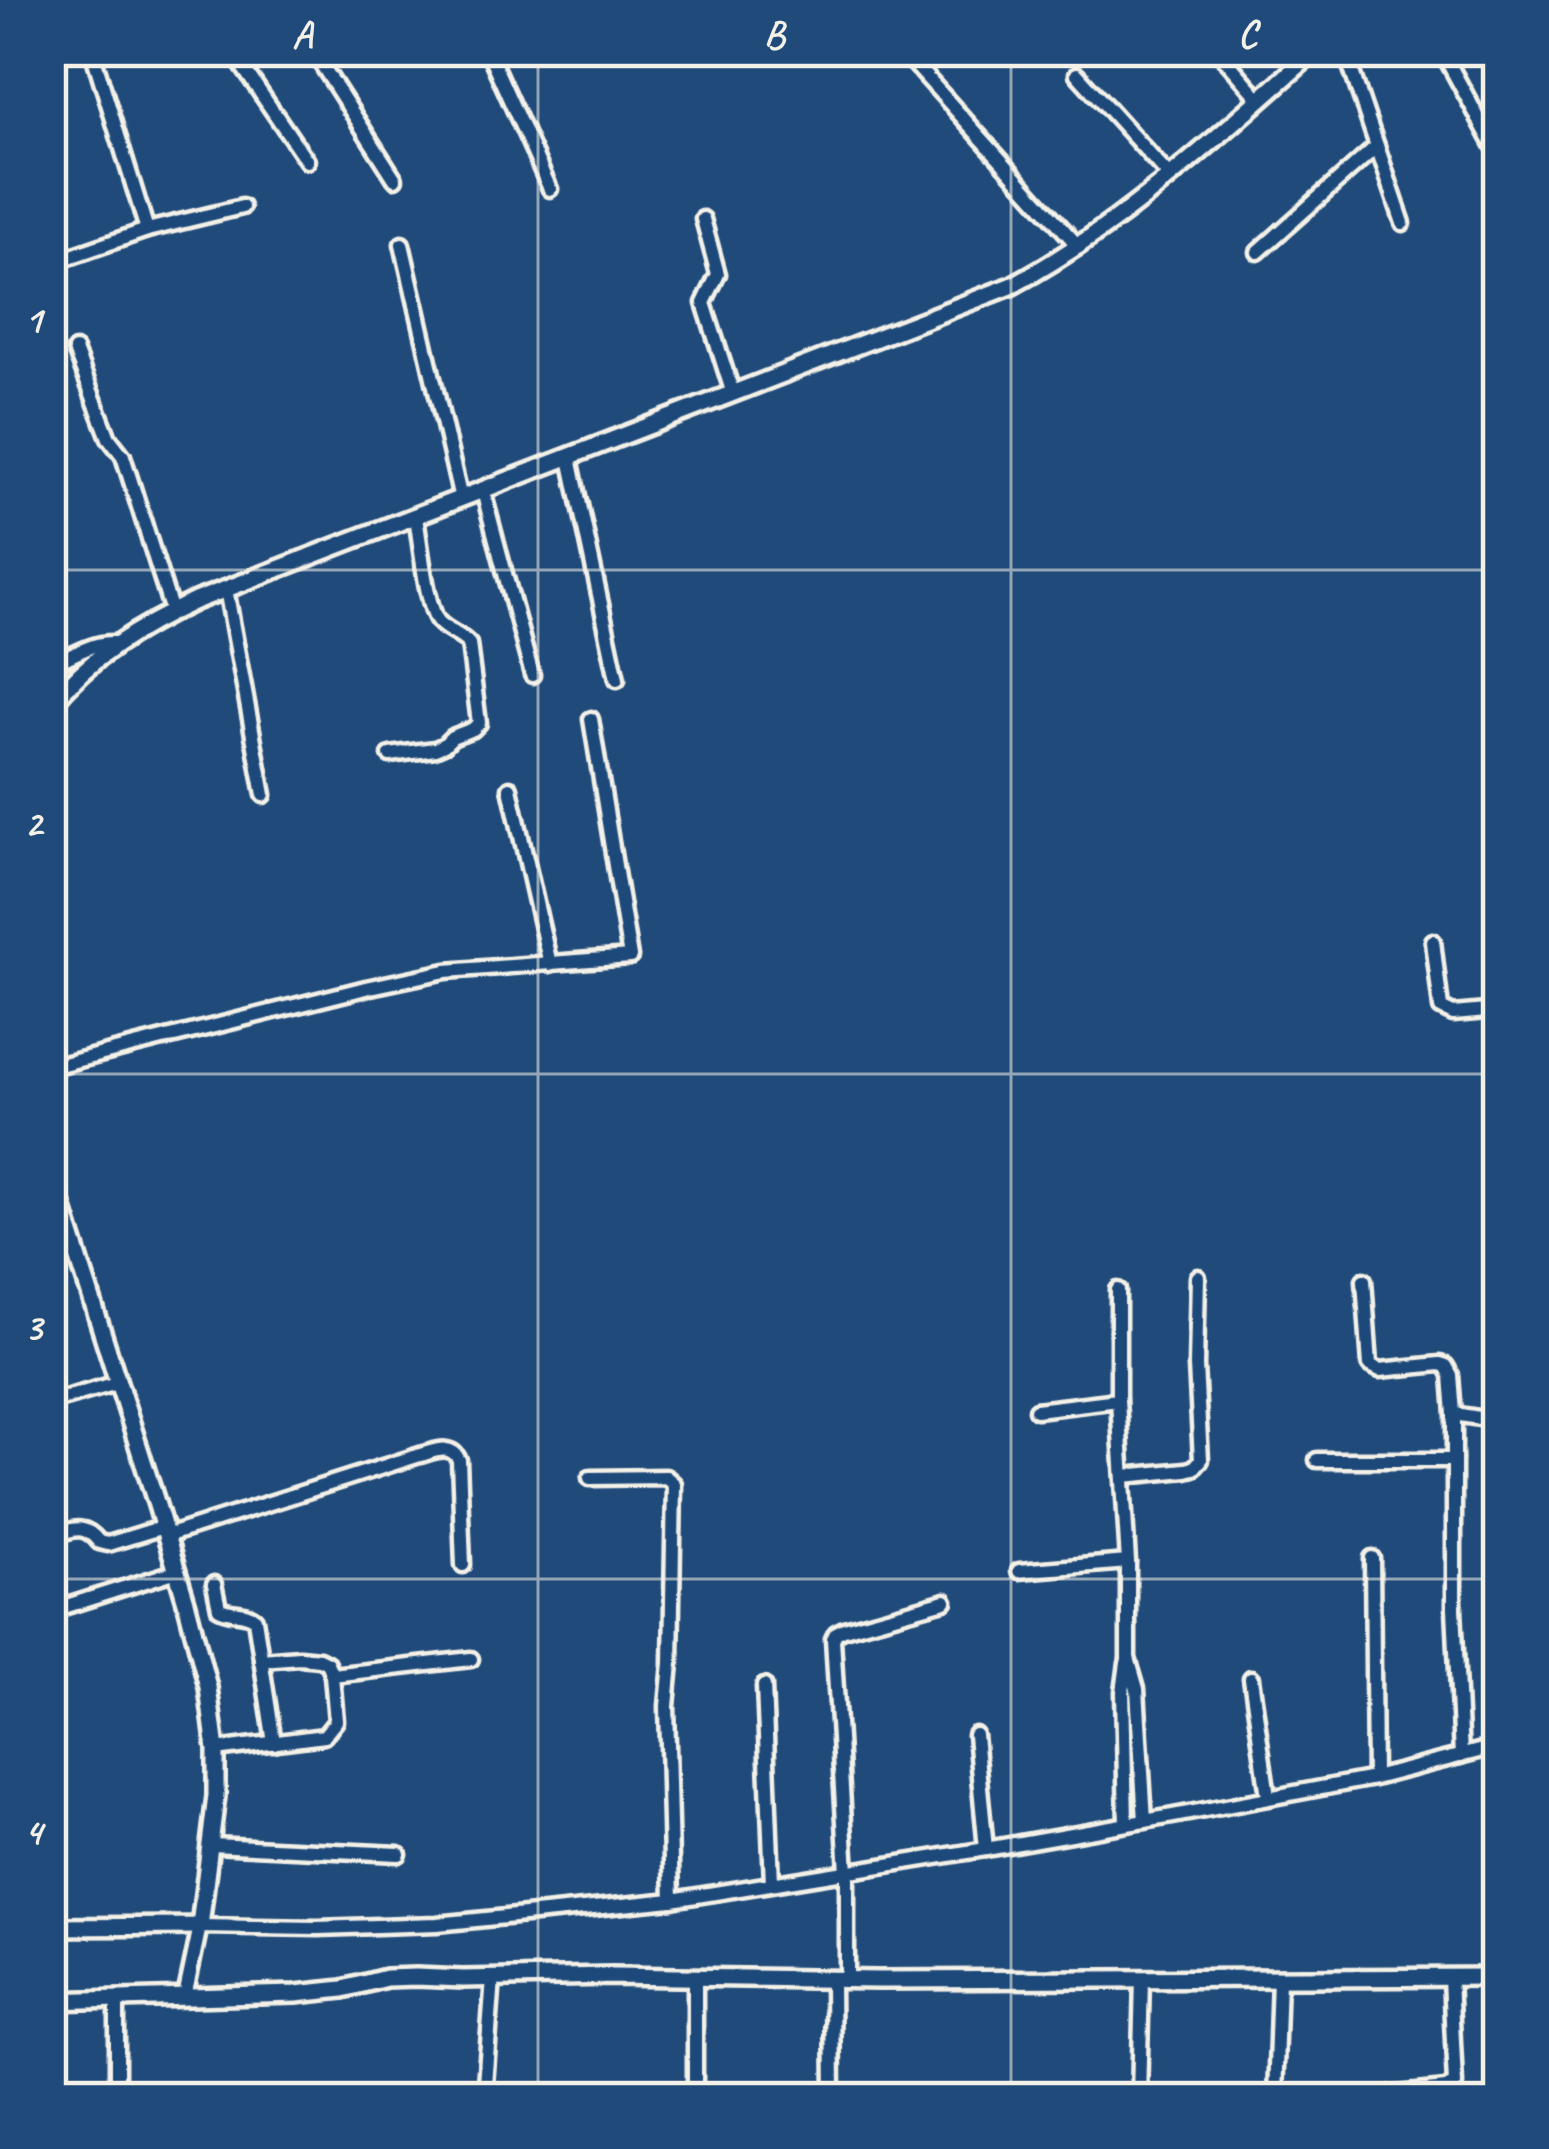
<svg xmlns="http://www.w3.org/2000/svg" width="1549" height="2149" viewBox="0 0 1549 2149" font-family="Caveat,sans-serif">
  <rect width="100%" height="100%" fill="#1f4a7a"/>
  <filter id="ink" filterUnits="userSpaceOnUse"><feTurbulence type="fractalNoise" baseFrequency=".00833" numOctaves="2"/><feDisplacementMap in="SourceGraphic" scale="24" xChannelSelector="R" yChannelSelector="G"/><feConvolveMatrix kernelMatrix="1 2 1 2 8 2 1 2 1" color-interpolation-filters="sRGB"/></filter>
  <g filter="url(#ink)">
    <g fill="none" stroke-linecap="round" stroke-linejoin="round">
      <g stroke="#f4f1e8" stroke-width="21">
        <g id="minor">
          <path d="M92,51L147,230L242,207"/>
          <path d="M232,51L307,161"/>
          <path d="M313,51L395,179"/>
          <path d="M488,51L550,189"/>
          <path d="M903,51L1079,247"/>
          <path d="M1218,51L1259,98"/>
          <path d="M1345,51L1403,223"/>
          <path d="M1442,51L1498,154"/>
          <path d="M1077,74L1170,177"/>
          <path d="M703,219L718,274L704,303L733,394"/>
          <path d="M51,224L61,254L69,257L147,230"/>
          <path d="M402,244L461,499"/>
          <path d="M1258,252L1377,146"/>
          <path d="M75,350L109,438L123,456L172,612"/>
          <path d="M570,458L617,679"/>
          <path d="M483,491L532,675"/>
          <path d="M226,589L264,795"/>
          <path d="M51,637L61,661"/>
          <path d="M51,665C73,656 91,642 115,643"/>
          <path d="M390,755L435,749L444,745L452,737L473,729L479,723L469,644C460,634 446,631 438,621C426,605 420,539 416,517"/>
          <path d="M510,788L550,964"/>
          <path d="M1433,941L1441,1008L1453,1014L1498,1010"/>
          <path d="M51,1067L366,988L446,971L630,957L591,719"/>
          <path d="M1364,1280L1370,1365L1380,1370L1440,1364L1446,1366L1451,1375L1454,1414V1608L1461,1756"/>
          <path d="M1118,1290V1400L1128,1562V1658L1137,1689L1145,1821"/>
          <path d="M51,1402L117,1383"/>
          <path d="M1036,1410L1118,1400"/>
          <path d="M1454,1414L1498,1421"/>
          <path d="M1317,1460H1454"/>
          <path d="M1124,1476L1186,1470L1194,1468L1201,1460L1196,1366L1198,1277"/>
          <path d="M590,1478L666,1477L674,1484L671,1663L667,1706L672,1900"/>
          <path d="M51,1536C72,1530 84,1522 99,1542L108,1544L163,1527"/>
          <path d="M166,1536L420,1455C435,1451 451,1443 459,1460L463,1565"/>
          <path d="M1372,1558L1374,1778"/>
          <path d="M1019,1571L1128,1562"/>
          <path d="M214,1584L219,1608C230,1615 245,1610 255,1619L274,1743"/>
          <path d="M51,1611L177,1571"/>
          <path d="M261,1660L299,1657L319,1659L327,1663L332,1675"/>
          <path d="M1251,1678L1268,1796"/>
          <path d="M764,1686L772,1883"/>
          <path d="M975,1735L986,1849"/>
          <path d="M216,1750L324,1736L336,1721L332,1675L471,1659"/>
          <path d="M1126,1823L1123,1692L1127,1663"/>
          <path d="M212,1845L399,1854"/>
          <path d="M1485,1977L1498,2088"/>
          <path d="M695,1978V2098"/>
          <path d="M832,1979L833,2098"/>
          <path d="M847,1980V1872L833,1639L836,1633L844,1629L945,1601"/>
          <path d="M185,1997L200,1926L318,1928L437,1924L672,1900L986,1849L1173,1816L1374,1778L1498,1746"/>
          <path d="M117,1999V2098"/>
          <path d="M484,2098L493,1978"/>
          <path d="M1139,2098L1142,1978"/>
          <path d="M1275,2098L1279,1978"/>
          <path d="M1360,2098L1446,2089L1455,2084L1450,1978"/>
        </g>
      </g>
      <g stroke="#f4f1e8" stroke-width="24">
        <g id="major">
          <path d="M51,705C91,656 139,627 195,601L1011,286C1125,225 1218,136 1315,51"/>
          <path d="M51,1171L156,1502L187,1605L208,1687L216,1750V1796L200,1926L51,1927"/>
          <path d="M51,2001L296,1994L343,1989L386,1978L416,1977L463,1979L612,1976L878,1980L1498,1977"/>
        </g>
      </g>
      <use href="#minor" stroke="#1f4a7a" stroke-width="12"/>
      <use href="#major" stroke="#1f4a7a" stroke-width="15"/>
    </g>
  </g>
  <path fill="none" stroke="#f4f1e8" stroke-width="3" stroke-opacity="0.55" d="M538,51V2098M1011,51V2098M51,570H1498M51,1074H1498M51,1579H1498"/>
  <rect width="1549" height="2149" fill="none" stroke="#1f4a7a" stroke-width="132"/>
  <rect x="66" y="66" width="1417" height="2017" fill="none" stroke="#f4f1e8" stroke-width="4.5"/>
  <g font-size="39" text-anchor="middle" font-weight="bold" fill="#f4f1e8">
    <text x="302" y="47">A</text>
    <text x="774" y="47">B</text>
    <text x="1247" y="47">C</text>
    <text x="33" y="332">1</text>
    <text x="33" y="836">2</text>
    <text x="33" y="1340">3</text>
    <text x="33" y="1845">4</text>
  </g>
</svg>
